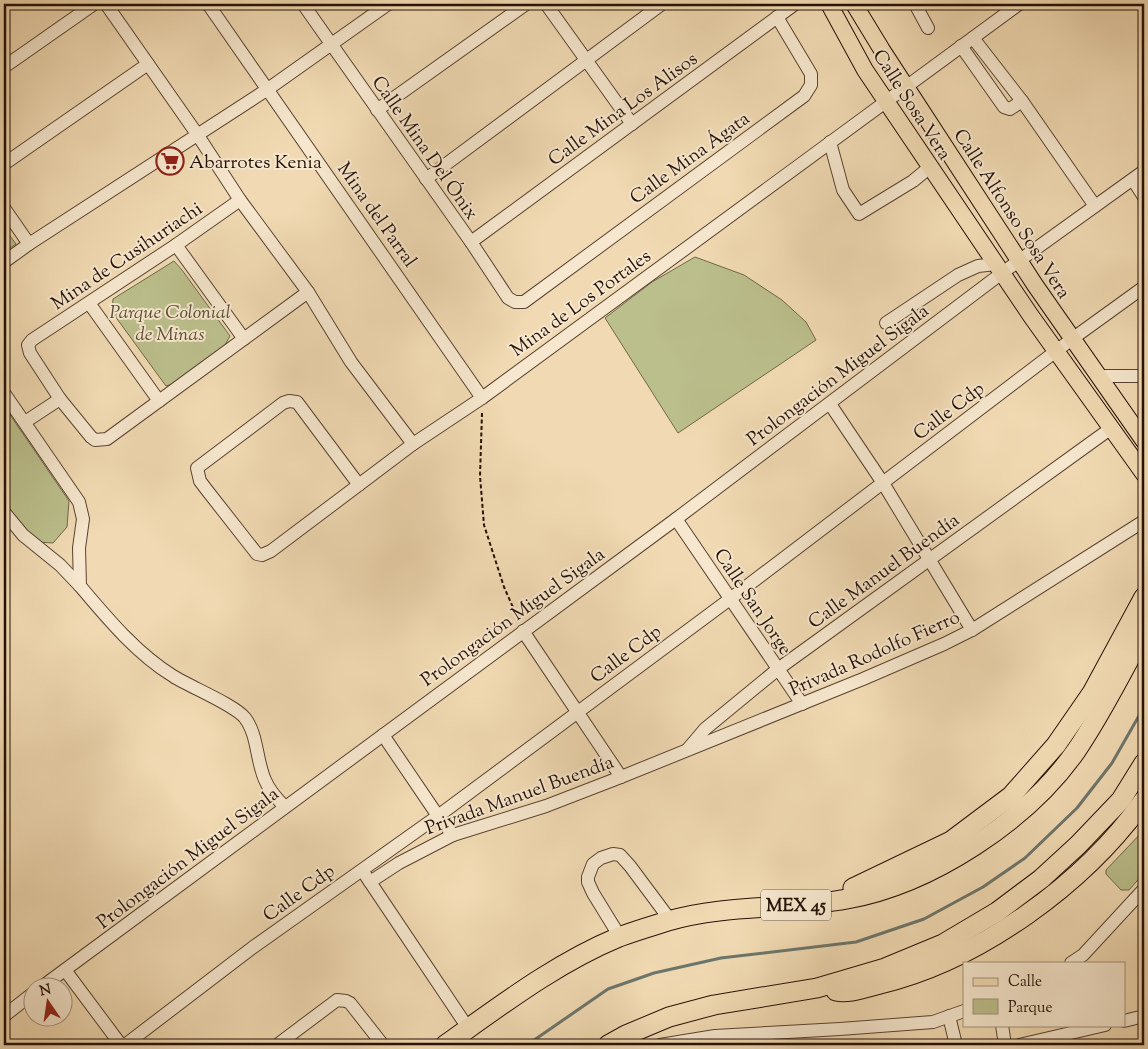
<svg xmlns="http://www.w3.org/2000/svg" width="1148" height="1049" viewBox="0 0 1148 1049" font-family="'Sorts Mill Goudy',serif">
  <rect width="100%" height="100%" fill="#f1dab3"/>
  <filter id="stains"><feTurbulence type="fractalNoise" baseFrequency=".004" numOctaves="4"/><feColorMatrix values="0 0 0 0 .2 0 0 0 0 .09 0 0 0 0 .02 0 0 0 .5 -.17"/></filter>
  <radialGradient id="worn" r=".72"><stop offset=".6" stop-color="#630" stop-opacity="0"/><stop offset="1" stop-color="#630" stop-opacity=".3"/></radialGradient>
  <g fill="#bbbf8c" stroke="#70684a">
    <path d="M4,228L16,244L4,252Z"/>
    <path d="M695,257L744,275L782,300L806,322L816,340L678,433L605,318L652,282Z"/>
    <path d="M174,261L182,270L230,336L225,345L173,384L166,386L112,312L113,299Z"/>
    <path d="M4,406L69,501L67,527L53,543L37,542L16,525L4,506Z"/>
    <path d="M1144,830V873L1129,890H1121L1106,874V870Z"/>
  </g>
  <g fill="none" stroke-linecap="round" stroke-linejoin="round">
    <path stroke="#6c766c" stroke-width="3" d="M527,1045L608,989L654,973L721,958L856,942L924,919L983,887L1025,858L1077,808L1112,763L1144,707"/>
    <g stroke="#594332" stroke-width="14">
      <g id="minor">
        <path d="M106,4L197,134L240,200L308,292L351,362L413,444L482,398L1019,4"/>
        <path d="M208,4L482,398"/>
        <path d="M303,4L471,242L508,298L515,302H524L804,96L811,85V74L777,17"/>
        <path d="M546,4L632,124"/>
        <path d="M915,4L928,28"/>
        <path d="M973,38L1022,101L1095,206"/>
        <path d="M961,46L1004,107L1010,109L1022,101"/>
        <path d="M4,67L94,4"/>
        <path d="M377,110L526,4"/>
        <path d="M830,142L843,190L859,214L913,181L930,167"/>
        <path d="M4,164L148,64"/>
        <path d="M426,179L662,4"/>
        <path d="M1133,180L1144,197"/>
        <path d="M240,200L176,245L32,340L28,345L30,353L60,399L91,437L95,440L107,439L308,292"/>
        <path d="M4,208L29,244"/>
        <path d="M471,242L795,4"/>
        <path d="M176,245L244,339"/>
        <path d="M4,262L29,244L268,89L388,4"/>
        <path d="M89,303L159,401"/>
        <path d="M886,323L958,275L978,266L996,264"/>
        <path d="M1098,376H1144"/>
        <path d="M4,393L79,502L83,519L79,548L80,586C107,618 137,654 173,676C190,687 235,705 245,718C258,735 256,760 265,780C269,790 277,799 285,807"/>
        <path d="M830,404L883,483L972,630"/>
        <path d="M25,422L60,399"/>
        <path d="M359,485L297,402L289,401L283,403L197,468L200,481L206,489L257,554L262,555L271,551L413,444"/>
        <path d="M4,512L23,535L60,565L80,586"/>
        <path d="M676,519L802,704"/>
        <path d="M523,631L621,777"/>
        <path d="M383,735L438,816L453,835"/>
        <path d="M688,749L705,729L778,669L1110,429"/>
        <path d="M366,876L468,1028"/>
        <path d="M370,882L399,863L453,835L546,806L621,777L863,679L944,644L972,630L1144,521"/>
        <path d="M620,937L593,893L588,882V877L593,864L601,858L613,854L620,855L630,866L671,921"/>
        <path d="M1071,963L1083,955L1144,889"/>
        <path d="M65,970L121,1045"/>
        <path d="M43,986L676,519L1002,273L1144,171"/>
        <path d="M4,1016L32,994"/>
        <path d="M949,1016L956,1045"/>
        <path d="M1124,1021L1144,1016"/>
        <path d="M1002,1025L1005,1045"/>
        <path d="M125,1045L252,948L438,816L730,599L1072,339L1144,287"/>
        <path d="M277,1045L337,1000L346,1001L350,1003L383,1045"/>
        <path d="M660,1045L715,1036L840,1029L933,1022L964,1011"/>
        <path d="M1019,1045L1105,1025"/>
      </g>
    </g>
    <g stroke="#261107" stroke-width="18">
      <g id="major">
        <path d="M829,4L865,70L1031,316L1144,474"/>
        <path d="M854,4L882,50L1035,285L1144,441"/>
      </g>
    </g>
    <g stroke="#261107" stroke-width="21">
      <g id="highway">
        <path d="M853,888L951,841L1011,796L1056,745L1092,693L1144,597"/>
        <path d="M836,991C850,994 867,987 880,984C980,960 1085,883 1144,800"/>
        <path d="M445,1045C500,1006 556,963 619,937C635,931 652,926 668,921C726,904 788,910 847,899C931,884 1027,821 1076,751C1102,713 1122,672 1144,632"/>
        <path d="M608,1045L626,1035L669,1017L714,1005L817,988L885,968L943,944L997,912L1041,879L1078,845L1121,800L1144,763"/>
      </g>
    </g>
    <path stroke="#261107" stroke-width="2" stroke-dasharray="4 2.5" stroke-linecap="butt" d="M482,413L480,476L484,525L504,587L519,621"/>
    <use href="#minor" stroke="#f6e7ce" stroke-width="12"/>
    <use href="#major" stroke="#f1dab3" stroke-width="16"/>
    <use href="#highway" stroke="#f1dab3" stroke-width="19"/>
  </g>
  <defs>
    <g id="supermarket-ring" transform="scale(1.4375)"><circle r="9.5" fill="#f6e7ce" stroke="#8f2418" stroke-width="1.5"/><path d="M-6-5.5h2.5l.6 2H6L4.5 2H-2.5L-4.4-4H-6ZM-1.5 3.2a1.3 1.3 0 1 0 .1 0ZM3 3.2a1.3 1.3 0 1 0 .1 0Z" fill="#8f2418"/></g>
  </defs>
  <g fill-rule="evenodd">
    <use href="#supermarket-ring" x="170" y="161"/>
  </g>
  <g text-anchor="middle" stroke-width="4" stroke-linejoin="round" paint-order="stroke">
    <rect fill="#f6e7ce" stroke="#645143" stroke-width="1" x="761" y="889.5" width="70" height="31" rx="4"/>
    <g font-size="18" font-weight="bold" fill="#261107">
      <text x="796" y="911">MEX 45</text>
    </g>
    <g font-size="19" fill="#261107" stroke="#f6e7ce">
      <text transform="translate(913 104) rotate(57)" y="7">Calle Sosa Vera</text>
      <text transform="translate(622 108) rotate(-36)" y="7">Calle Mina Los Alisos</text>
      <text transform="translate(426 147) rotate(55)" y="7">Calle Mina Del Ónix</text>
      <text transform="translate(689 157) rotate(-36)" y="7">Calle Mina Ágata</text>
      <text transform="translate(1013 213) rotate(57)" y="7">Calle Alfonso Sosa Vera</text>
      <text transform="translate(378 214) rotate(55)" y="7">Mina del Parral</text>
      <text transform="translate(126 255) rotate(-34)" y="7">Mina de Cusihuriachi</text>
      <text transform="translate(580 302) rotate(-36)" y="7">Mina de Los Portales</text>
      <text transform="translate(837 374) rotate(-37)" y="7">Prolongación Miguel Sigala</text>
      <text transform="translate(948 410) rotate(-37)" y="7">Calle Cdp</text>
      <text transform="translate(883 570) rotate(-36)" y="7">Calle Manuel Buendía</text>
      <text transform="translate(754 601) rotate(56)" y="7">Calle San Jorge</text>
      <text transform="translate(512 616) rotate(-36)" y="7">Prolongación Miguel Sigala</text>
      <text transform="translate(874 652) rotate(-24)" y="7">Privada Rodolfo Fierro</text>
      <text transform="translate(625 653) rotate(-37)" y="7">Calle Cdp</text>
      <text transform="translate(519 794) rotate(-20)" y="7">Privada Manuel Buendía</text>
      <text transform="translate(187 857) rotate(-37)" y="7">Prolongación Miguel Sigala</text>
      <text transform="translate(298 892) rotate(-36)" y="7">Calle Cdp</text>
    </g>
    <g font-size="19" fill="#261107" stroke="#f6e7ce" text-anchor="start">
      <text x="189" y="168">Abarrotes Kenia</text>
    </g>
    <g font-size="19" font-style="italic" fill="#5a4e36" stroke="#f6e7ce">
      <text x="170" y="318">Parque Colonial<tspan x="170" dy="22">de Minas</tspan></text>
    </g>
  </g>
  <rect width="1148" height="1049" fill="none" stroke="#f1dab3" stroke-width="20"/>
  <rect x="5" y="5" width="1138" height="1039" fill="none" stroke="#261107" stroke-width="2.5"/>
  <rect x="10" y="10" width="1128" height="1029" fill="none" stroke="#261107"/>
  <rect x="963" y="962" width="162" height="65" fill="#f6e7ce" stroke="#a3917e"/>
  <rect x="973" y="978" width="25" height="8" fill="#f1dab3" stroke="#a3917e"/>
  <text x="1008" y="986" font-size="15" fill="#261107">Calle</text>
  <rect x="973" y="999" width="25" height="15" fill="#bbbf8c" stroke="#a3917e"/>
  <text x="1008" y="1012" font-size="15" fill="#261107">Parque</text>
  <g transform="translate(48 1002) rotate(347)"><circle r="24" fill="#f6e7ce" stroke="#a3917e"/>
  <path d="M0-4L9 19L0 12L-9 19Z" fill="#8f2418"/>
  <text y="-8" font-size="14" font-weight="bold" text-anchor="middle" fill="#261107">N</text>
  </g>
  <rect width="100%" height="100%" filter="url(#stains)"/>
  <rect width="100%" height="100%" fill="url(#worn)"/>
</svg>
